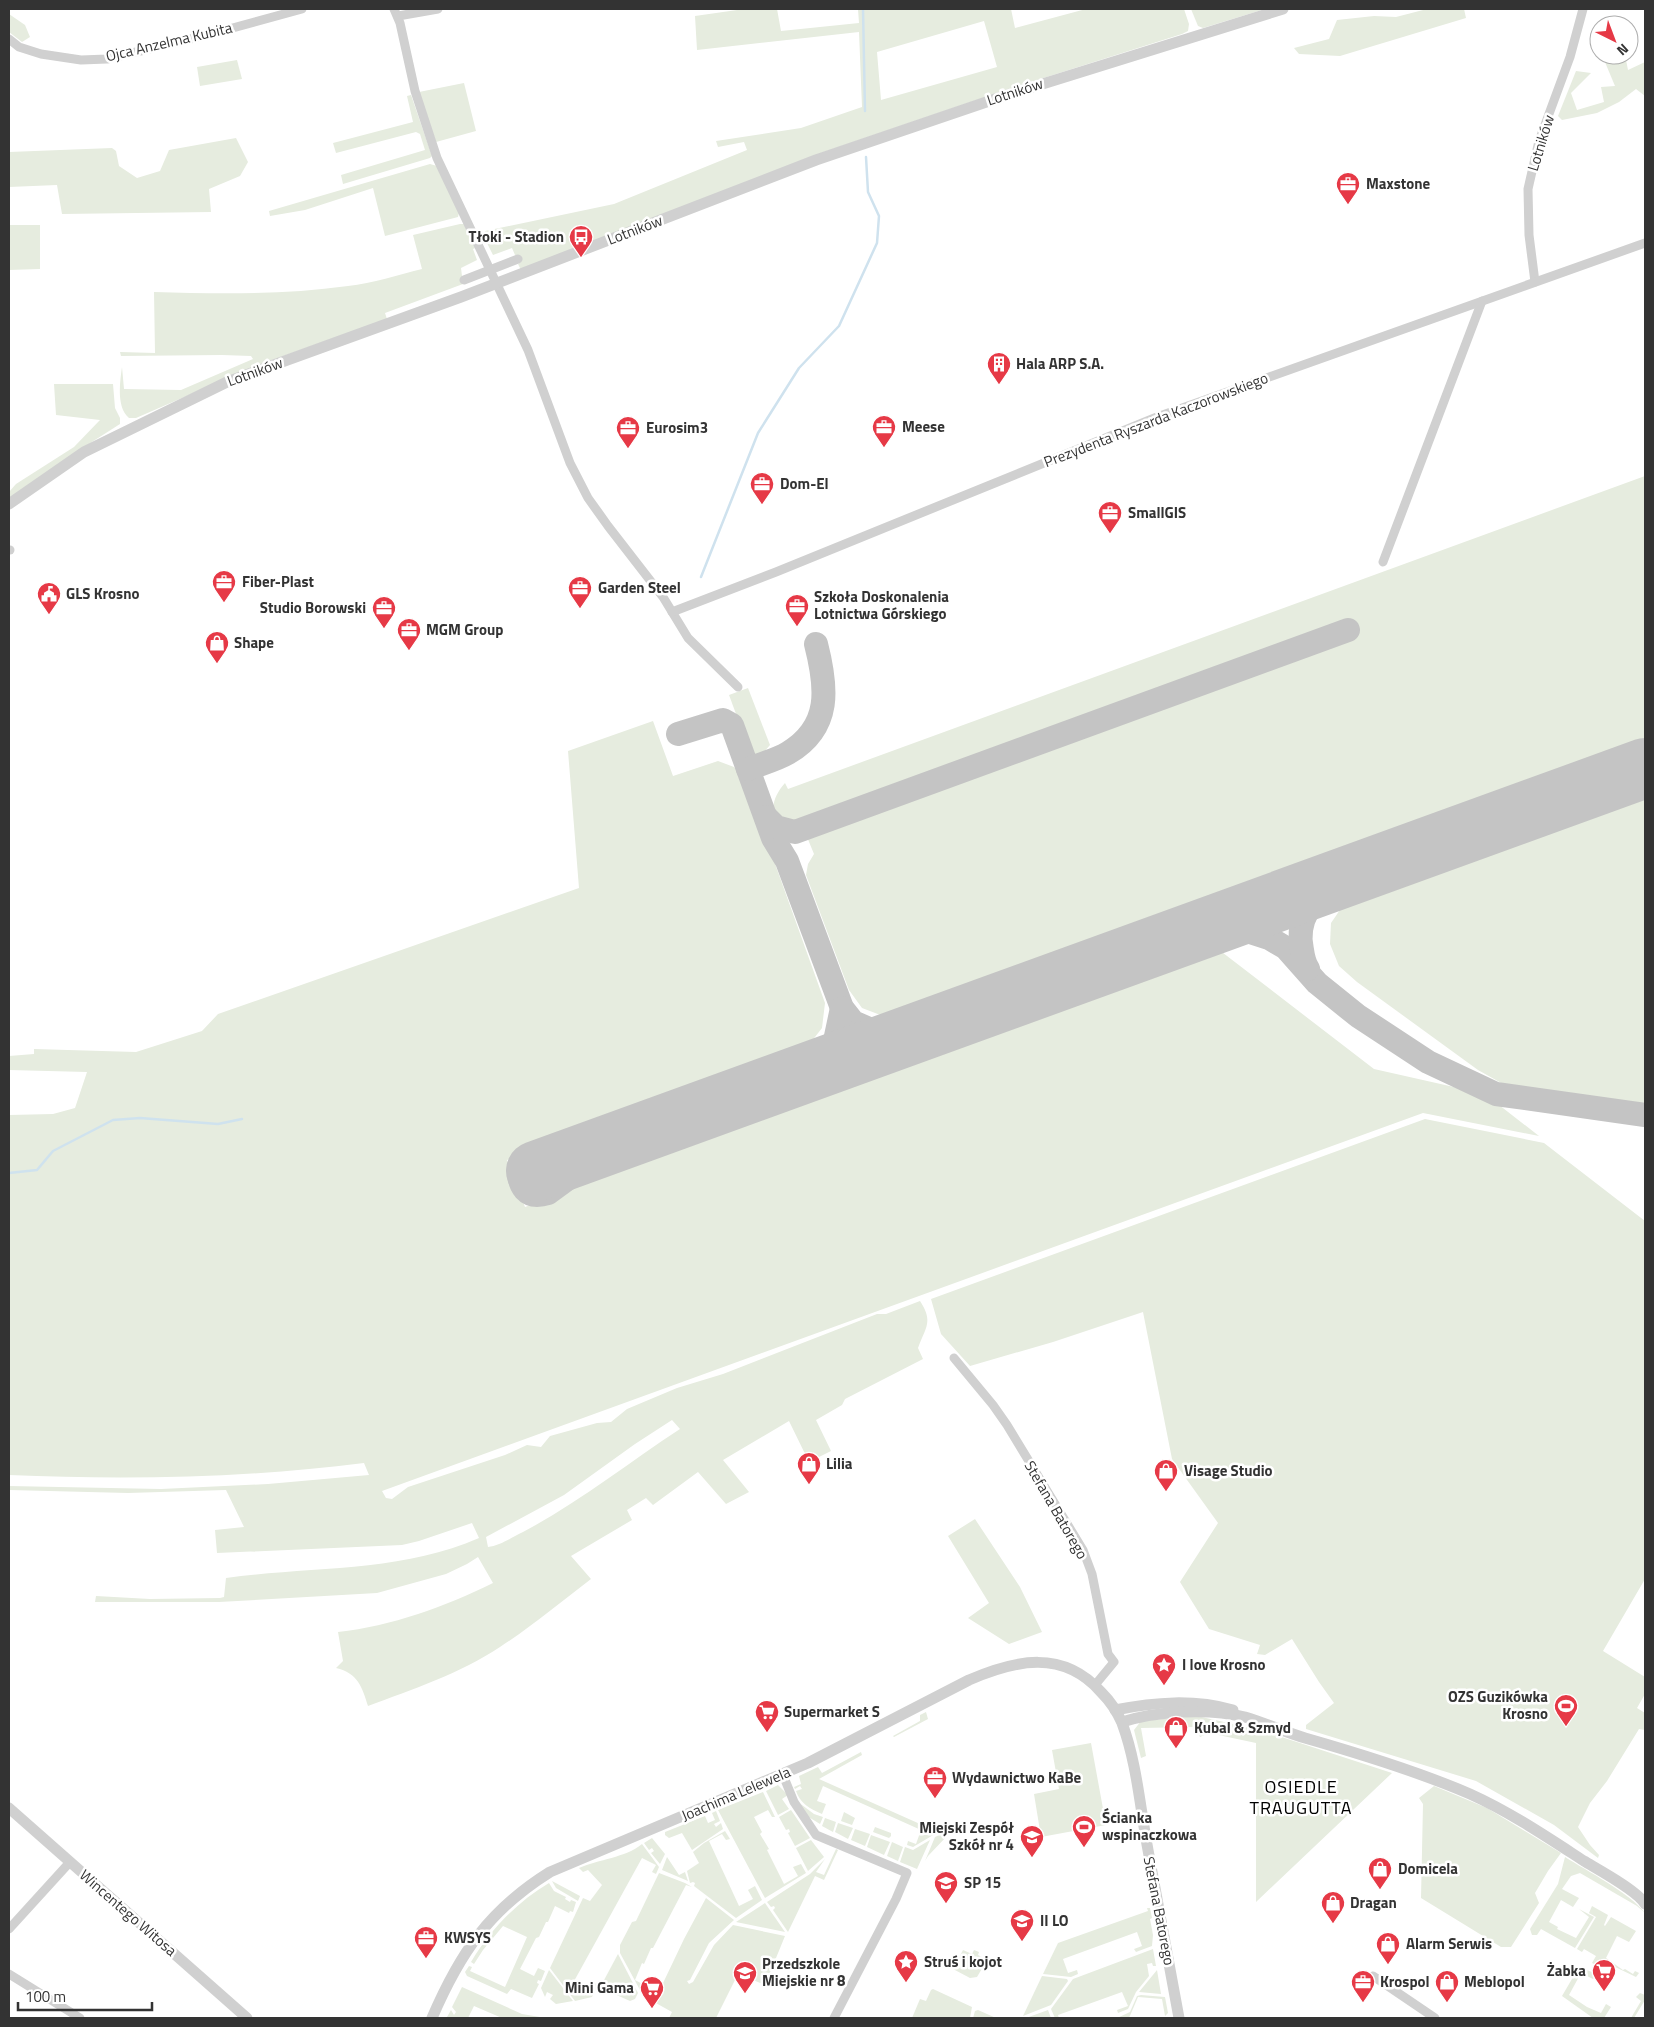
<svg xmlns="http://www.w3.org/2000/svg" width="1654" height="2027" viewBox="0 0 1654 2027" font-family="'Titillium Web',sans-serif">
  <rect width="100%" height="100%" fill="#fff"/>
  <g fill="#e6ecdf" fill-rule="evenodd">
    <path d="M744,9H777L781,31L859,23L858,9H1011L1015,28L1086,9H1184L1189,24L1188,31L1182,34L1006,90L821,153L521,270L518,264L521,262L518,255H515L512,248L493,255L487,243L481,240V238L486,235L485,231L614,204L747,150L744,142L718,147L716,141L801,128L862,107L859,32L697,50L695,16ZM984,21L997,67L881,100L877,52Z"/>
    <path d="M1191,9H1265L1203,28L1198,26Z"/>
    <path d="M1427,9H1464L1466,18L1340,56L1299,54L1294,48L1329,39L1337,20L1374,16L1396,17Z"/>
    <path d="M9,14L25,25L30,37L22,42L9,32Z"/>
    <path d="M1602,55H1625L1628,70L1645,62V96L1636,89L1619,102L1597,113L1562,120L1558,116L1576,71L1591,73L1571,93L1577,110L1604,102L1601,87L1615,86Z"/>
    <path d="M237,60L242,79L200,86L197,67Z"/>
    <path d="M464,83L476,131L436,142L419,92Z"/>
    <path d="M411,95L432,156L430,158L343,184L341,175L425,150L420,134L416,132L336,153L333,143L413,122L407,96Z"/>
    <path d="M236,138L248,162L240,176L209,189L211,212L62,214L57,185L9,187V152L112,148L116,151L119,166L137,178L160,171L169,150Z"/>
    <path d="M430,164L437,166L459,213L458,217L385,236L373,188L305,210L270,216L269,211Z"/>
    <path d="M460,224H464L475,248L473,249L477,260L461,268L463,284L385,313L387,319L258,365L136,418H129C116,407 120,382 122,367L124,389L181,390L253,359L251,356L222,355L121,356L120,352L155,353L154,292C219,294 283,295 348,286C373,283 398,275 422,269L413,235Z"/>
    <path d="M9,225H40V269L9,270Z"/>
    <path d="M54,384H113L115,408L120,418V424L84,447L9,499V492L16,484L74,447L100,420L56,415Z"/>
    <path d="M1645,476V746L902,1017L883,1016L862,1008L849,990L806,875L808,864L814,854L807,837L1352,635L1347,624L797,824C767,822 769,801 785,783L788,789Z"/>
    <path d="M748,688L770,745C765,751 760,757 752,757L729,695Z"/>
    <path d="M653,721L673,776L718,761L734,767L745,780L825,1003L822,1028L808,1046L792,1057L507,1160L525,1207L562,1193L594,1171L1214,946L1374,1069L1485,1094L1539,1136L1423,1113L382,1491L386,1498L392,1499L408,1487L505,1455L527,1445L541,1447L550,1436L597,1423L611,1422L627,1409L677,1388L723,1374L877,1314H886L920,1301C934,1322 925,1328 918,1348L923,1359L845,1399L842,1405L816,1420L831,1451L809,1462L789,1421L723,1460L749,1492L726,1504L698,1472L653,1505L646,1498L627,1510L632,1520L571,1556L591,1579C561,1602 531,1627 500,1647C461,1673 411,1690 368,1706C362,1687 358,1673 336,1668L343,1661L338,1632C392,1626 444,1607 493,1583L478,1557L467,1564L446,1574L377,1593L219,1602H95L96,1596L150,1599L220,1598L224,1597L226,1578C311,1566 399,1573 479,1538L472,1523L419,1541L402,1545L217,1553L215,1530L244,1527L226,1490L128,1493L9,1490V1486L161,1489L268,1484L369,1475L364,1463C246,1478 127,1480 9,1475V1115L53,1114L75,1108L87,1072L9,1070V1056L34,1054V1049L136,1052L202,1031L218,1014L579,888L568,751ZM672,1420L680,1429C628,1463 578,1503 523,1532C512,1537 500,1546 488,1547L486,1537L564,1495L635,1444Z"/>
    <path d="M1645,790V1107L1527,1090L1503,1084L1478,1070L1357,982L1339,966L1330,944L1331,923L1344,904L1363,892Z"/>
    <path d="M1425,1119L1544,1143L1645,1221V1579L1603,1651L1645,1677V1694L1637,1708L1645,1713V1730L1639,1729L1607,1781L1590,1803L1578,1827L1590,1845L1599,1855L1598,1858L1554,1825L1476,1781L1306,1729V1725L1334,1703L1319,1682L1292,1639L1265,1655L1257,1654L1260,1645L1209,1629L1180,1582L1218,1523L1172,1459L1143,1312L1053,1342L970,1366L941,1334L931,1299Z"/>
    <path d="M975,1519L1020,1587L1042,1632L1009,1644L968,1618L989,1603L948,1536Z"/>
    <path d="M926,1712L928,1719L894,1737L893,1736L920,1721V1715Z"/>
    <path d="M1197,1716L1260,1730L1392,1773L1256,1902V1743L1209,1733L1200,1737L1195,1727L1141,1728L1146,1756L1141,1758L1134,1730L1141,1721Z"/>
    <path d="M1091,1743L1106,1825L1041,1837L1034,1794L1059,1789L1052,1750Z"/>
    <path d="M861,1752L862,1755L819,1779L938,1832L935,1834L913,1847L907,1845L908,1841L916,1844L921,1830L823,1786L817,1801L826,1804L822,1814C810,1809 800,1803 796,1791L802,1789L800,1786L795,1789L794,1787L801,1784L799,1776L818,1767L822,1773Z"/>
    <path d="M778,1785L788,1795L782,1799L789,1809L778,1815L766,1791Z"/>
    <path d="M1434,1786L1487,1808L1561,1853L1548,1871L1535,1893L1539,1903L1511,1947H1501L1421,1898L1423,1804L1419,1798Z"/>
    <path d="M763,1792L775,1817H772L768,1810L754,1817L762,1832L760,1834L769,1849L767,1850L784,1884L798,1876L793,1867L801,1864L806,1873L765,1898L718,1810Z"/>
    <path d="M798,1802L814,1814L823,1817L820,1824L807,1816Z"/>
    <path d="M791,1810L810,1838L795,1846L788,1833L790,1832L789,1829L786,1830L779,1817Z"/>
    <path d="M716,1811L720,1821L714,1824L716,1827L721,1823L723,1829L692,1850L682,1833L669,1838L665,1835V1832L705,1816L708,1823L715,1820L712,1813Z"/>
    <path d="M844,1812L855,1818L852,1825L841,1821Z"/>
    <path d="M825,1818L836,1822L833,1832L822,1826Z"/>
    <path d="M838,1823L853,1828L848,1839L835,1832Z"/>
    <path d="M875,1827L891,1833V1836L889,1838L873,1832Z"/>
    <path d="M855,1829L870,1834L865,1846L851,1840Z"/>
    <path d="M725,1831L730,1839L726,1840L722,1834L709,1841L739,1906L753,1899L748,1890L755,1886L762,1900L736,1918L694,1886L695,1883L693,1882L690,1883L687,1871L699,1863L693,1852L704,1843Z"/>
    <path d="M944,1833L947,1836L928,1856L925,1861L935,1837Z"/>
    <path d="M871,1835L890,1842L884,1855L867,1847Z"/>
    <path d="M652,1838L665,1854L660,1864L651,1853L654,1851L652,1848L649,1850L644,1843Z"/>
    <path d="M811,1840L824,1857L808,1871L796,1848Z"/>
    <path d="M930,1840L917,1869L900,1862L905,1847L913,1850Z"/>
    <path d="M892,1842L903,1847L898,1861L887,1856Z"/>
    <path d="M642,1844L659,1867L656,1874L652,1872L656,1865L642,1858L573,1983L586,1990L591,1981L598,1985L592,1997L575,2001L550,1968L583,1898L590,1901L602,1885L588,1870L583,1872L579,1868C599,1859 625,1858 642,1844Z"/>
    <path d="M836,1849L838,1850L824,1880L815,1876L788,1932L773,1910L775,1908L774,1906L771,1907L767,1902L810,1874L825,1859L816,1872L824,1875Z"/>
    <path d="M667,1857L679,1875L685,1872L688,1881L662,1870Z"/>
    <path d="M1565,1857C1587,1871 1630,1893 1645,1913L1637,1906L1580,1873L1571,1876L1562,1889L1579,1898L1573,1907L1561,1900L1549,1922L1558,1927L1557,1929L1576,1938L1589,1917L1579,1909L1594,1917L1575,1948L1541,1929L1537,1935H1532L1530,1929L1558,1884Z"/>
    <path d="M659,1873L685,1883L692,1887L686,1885L653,1948H651L644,1964L642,1963L635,1980L648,1987L653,1978L660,1981L654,1997L640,1990L620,1953V1945L632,1922L636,1921Z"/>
    <path d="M552,1881L580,1896L578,1901L556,1888Z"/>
    <path d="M549,1883L554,1891L566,1897L565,1899L570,1902L571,1900L576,1902L573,1912L570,1911L569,1913L555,1906L548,1922H546L539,1937L536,1938L520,1969L534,1976L538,1968L545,1971L541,1981L538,1980L537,1983L539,1984L532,1998L511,1989L507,1994L467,1976L465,1972L469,1966L472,1967L470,1971L505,1987L527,1937L503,1926L483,1950L474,1964L471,1962C490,1930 517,1902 549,1883Z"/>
    <path d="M706,1898L734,1920L709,1943L690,1980L687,1981L689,1984L693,1982L714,1945L733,1925L785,1936L765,1985L738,1974L716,2018H669L672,2012L654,2002L684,1939Z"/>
    <path d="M765,1903L785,1932L736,1922Z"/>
    <path d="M1592,1906L1608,1915L1604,1925L1605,1926L1611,1917L1636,1931L1629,1942L1617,1936L1606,1958L1623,1970L1625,1969L1633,1974L1635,1971L1639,1973L1636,1977L1609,1964H1594L1592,1963L1596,1956L1584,1949L1582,1952L1577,1949L1596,1917L1589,1913Z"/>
    <path d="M1147,1908H1150L1152,1918L1150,1919L1153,1935L1152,1946L1136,1952L1134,1949L1142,1946L1137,1932L1063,1959L1068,1973L1077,1970L1078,1974L1071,1977L1043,1974L1058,1943L1148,1911Z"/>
    <path d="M1153,1949L1156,1966H1153L1152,1963L1147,1964L1149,1976L1136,1992L1128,2009L1118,2013L1117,2010L1128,2006L1122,1992L1058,2015L1059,2018H1055L1051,2009L1073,1979Z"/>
    <path d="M963,1950L972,1954L974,1950L979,1952L978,1955L987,1960L977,1977L970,1978L953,1969Z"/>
    <path d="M618,1954L638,1993L635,1999L630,2001L612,1993L603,1982Z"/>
    <path d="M1579,1967L1597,1974L1593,1979L1581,1973L1569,1995L1587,2007L1601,2013L1606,2004L1611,2007L1604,2018H1593L1562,1996Z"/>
    <path d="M549,1970L573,2001L556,2004L550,1999L553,1995L547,1992L545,1997L541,1988Z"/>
    <path d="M1157,1970L1161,1994L1139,1992Z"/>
    <path d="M1042,1976L1067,1979L1068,1981L1051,2005L1023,2016Z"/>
    <path d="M462,1987L522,2014L546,2018H502L474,2006L468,2018H449L447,2017L451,2010L454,2015L456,2012L452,2007Z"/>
    <path d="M933,1989L972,2007L970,2018H912L920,1999L926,2001L931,1990Z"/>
    <path d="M1640,1993L1645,1995V2000L1634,2018H1631L1641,2001L1636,1997Z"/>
    <path d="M1141,1995L1165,1997L1168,2013L1165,2016L1162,1999L1138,1997L1129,2018H1117L1130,2012L1137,1996Z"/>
    <path d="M978,2010L996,2018H973L975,2011Z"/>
    <path d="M1048,2010L1051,2018H1026Z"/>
  </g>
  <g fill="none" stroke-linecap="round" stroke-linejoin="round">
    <g stroke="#cfe2ee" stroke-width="2.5">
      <path d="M863,9L865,111"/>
      <path d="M701,577L758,433L799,368L839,326L877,243L879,216L868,192L866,157"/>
      <path d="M9,1173L37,1170L53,1151L113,1120L140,1118L218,1124L242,1119"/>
    </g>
    <g stroke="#c4c4c4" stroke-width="24">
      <path d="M678,734L723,720L732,725L773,838L787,861L842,1008L853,1022L869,1029L913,1034"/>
      <path d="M748,769C761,764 776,760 788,753C832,727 827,687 816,644"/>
      <path d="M766,817L776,827L795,832L1348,630"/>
      <path d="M1211,926H1232L1269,938L1286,948L1317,983L1358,1016L1428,1062L1496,1094L1645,1115"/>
      <path d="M1308,969C1304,963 1303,957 1302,950C1295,920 1313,898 1335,881"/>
      <path d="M798,1076L821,1058L835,1041L842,1008"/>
      <path d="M579,1156C559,1156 534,1151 519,1166C518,1186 526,1200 548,1193L619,1141"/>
    </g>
    <path stroke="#c4c4c4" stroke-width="60" d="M536,1171L1645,768"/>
    <g stroke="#d0d0d0" stroke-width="9">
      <path d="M394,9L400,23L415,91L437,158L528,350L570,463L588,498L608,526L663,597L688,638L738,687"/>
      <path d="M398,16L438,9"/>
      <path d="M9,39L19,47L41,54L81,60L107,59L207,35L302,9"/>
      <path d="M464,280L518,259"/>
      <path d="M1535,282L1529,235L1528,189L1539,141L1570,57L1583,9"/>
      <path d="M9,550H10"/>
      <path d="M1383,562L1482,301"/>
      <path d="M672,612L776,572L1157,417L1645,243"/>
      <path d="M954,1358L993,1405L1007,1425L1083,1550L1092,1574L1108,1654L1114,1662L1095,1685"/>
      <path d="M783,1775L794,1802L816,1835L907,1873L896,1899L834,2018"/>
      <path d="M9,1929L70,1862"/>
      <path d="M9,1974L80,2018"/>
      <path d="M1373,1976L1435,2018"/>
    </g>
    <g stroke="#d0d0d0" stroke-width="11">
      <path d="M9,504L84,452L227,382L461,297L816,160L1004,96L1283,9"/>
      <path d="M1115,1710C1155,1702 1194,1699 1233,1710"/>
      <path d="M1122,1722C1157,1711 1208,1708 1245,1717C1265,1723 1285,1732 1305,1738C1361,1754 1417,1771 1470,1794C1510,1812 1547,1837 1584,1861C1599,1870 1638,1891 1645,1904"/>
      <path d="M9,1808L247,2018"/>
      <path d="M432,2018C460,1953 489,1910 550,1872L808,1763L969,1680C1015,1660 1063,1649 1101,1692C1110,1701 1117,1711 1122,1723C1137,1763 1140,1808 1148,1850C1158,1906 1169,1962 1179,2018"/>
    </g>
  </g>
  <defs>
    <g id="office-pin" transform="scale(1.25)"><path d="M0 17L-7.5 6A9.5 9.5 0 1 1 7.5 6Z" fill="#e63946" stroke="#fff"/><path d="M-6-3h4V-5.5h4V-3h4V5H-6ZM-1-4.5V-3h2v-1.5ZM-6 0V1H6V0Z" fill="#fff"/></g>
    <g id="bus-pin" transform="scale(1.25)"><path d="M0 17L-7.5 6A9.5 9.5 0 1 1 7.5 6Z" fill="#e63946" stroke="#fff"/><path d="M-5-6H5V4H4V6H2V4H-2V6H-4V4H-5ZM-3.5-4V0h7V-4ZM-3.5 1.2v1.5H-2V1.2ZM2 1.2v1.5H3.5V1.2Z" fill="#fff"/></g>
    <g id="building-pin" transform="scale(1.25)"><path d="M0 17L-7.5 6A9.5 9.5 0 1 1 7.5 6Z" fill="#e63946" stroke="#fff"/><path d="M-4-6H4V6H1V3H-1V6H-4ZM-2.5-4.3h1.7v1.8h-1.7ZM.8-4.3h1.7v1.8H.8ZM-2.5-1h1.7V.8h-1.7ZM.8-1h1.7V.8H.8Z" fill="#fff"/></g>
    <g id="civic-pin" transform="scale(1.25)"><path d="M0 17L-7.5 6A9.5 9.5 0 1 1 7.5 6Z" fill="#e63946" stroke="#fff"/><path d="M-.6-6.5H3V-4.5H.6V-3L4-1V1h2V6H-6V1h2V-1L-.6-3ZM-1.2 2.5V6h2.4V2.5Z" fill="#fff"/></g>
    <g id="shop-pin" transform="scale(1.25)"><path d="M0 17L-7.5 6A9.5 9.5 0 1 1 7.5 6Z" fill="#e63946" stroke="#fff"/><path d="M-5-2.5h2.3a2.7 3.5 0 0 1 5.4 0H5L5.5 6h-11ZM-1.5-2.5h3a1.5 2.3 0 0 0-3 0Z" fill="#fff"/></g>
    <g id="sight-pin" transform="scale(1.25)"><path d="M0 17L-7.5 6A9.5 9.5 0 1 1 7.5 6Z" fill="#e63946" stroke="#fff"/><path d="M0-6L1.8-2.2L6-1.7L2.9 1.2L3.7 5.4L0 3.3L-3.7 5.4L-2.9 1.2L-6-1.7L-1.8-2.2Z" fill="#fff"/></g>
    <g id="stadium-pin" transform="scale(1.25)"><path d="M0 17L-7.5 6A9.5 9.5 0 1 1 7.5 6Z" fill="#e63946" stroke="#fff"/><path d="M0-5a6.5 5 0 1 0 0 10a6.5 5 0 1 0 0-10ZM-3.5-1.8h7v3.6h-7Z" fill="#fff"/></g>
    <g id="supermarket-pin" transform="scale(1.25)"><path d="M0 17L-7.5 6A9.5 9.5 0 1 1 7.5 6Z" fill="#e63946" stroke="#fff"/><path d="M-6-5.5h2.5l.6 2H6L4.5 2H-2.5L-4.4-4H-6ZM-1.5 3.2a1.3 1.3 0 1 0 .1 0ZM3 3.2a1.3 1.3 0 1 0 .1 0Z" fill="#fff"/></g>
    <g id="school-pin" transform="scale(1.25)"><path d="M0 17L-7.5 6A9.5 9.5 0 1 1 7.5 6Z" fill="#e63946" stroke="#fff"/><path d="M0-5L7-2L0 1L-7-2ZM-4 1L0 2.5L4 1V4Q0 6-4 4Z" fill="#fff"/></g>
  </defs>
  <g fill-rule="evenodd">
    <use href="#office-pin" x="1348" y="184"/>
    <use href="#bus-pin" x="581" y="237"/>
    <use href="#building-pin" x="999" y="364"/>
    <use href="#office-pin" x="884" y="427"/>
    <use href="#office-pin" x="628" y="428"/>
    <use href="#office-pin" x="762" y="484"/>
    <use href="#office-pin" x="1110" y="513"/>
    <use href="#office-pin" x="224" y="582"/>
    <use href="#office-pin" x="580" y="588"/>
    <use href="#civic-pin" x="49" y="594"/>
    <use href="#office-pin" x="797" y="606"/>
    <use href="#office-pin" x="384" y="608"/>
    <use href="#office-pin" x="409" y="630"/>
    <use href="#shop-pin" x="217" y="643"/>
    <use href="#shop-pin" x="809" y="1464"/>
    <use href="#shop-pin" x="1166" y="1471"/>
    <use href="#sight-pin" x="1164" y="1665"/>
    <use href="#stadium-pin" x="1566" y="1706"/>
    <use href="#supermarket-pin" x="767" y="1712"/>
    <use href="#shop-pin" x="1176" y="1728"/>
    <use href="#office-pin" x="935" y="1778"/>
    <use href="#stadium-pin" x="1084" y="1827"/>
    <use href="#school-pin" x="1032" y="1837"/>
    <use href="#shop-pin" x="1380" y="1869"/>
    <use href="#school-pin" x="946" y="1883"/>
    <use href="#shop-pin" x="1333" y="1903"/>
    <use href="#school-pin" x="1022" y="1921"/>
    <use href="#office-pin" x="426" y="1938"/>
    <use href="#shop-pin" x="1388" y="1944"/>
    <use href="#sight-pin" x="906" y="1962"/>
    <use href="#supermarket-pin" x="1604" y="1971"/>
    <use href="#school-pin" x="745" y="1973"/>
    <use href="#office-pin" x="1363" y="1982"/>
    <use href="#shop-pin" x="1447" y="1982"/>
    <use href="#supermarket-pin" x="652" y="1988"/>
  </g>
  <g text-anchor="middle" stroke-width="5" stroke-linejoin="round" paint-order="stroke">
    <g font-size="15" fill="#333" stroke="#fff">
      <text transform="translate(169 42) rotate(-13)" y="5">Ojca Anzelma Kubita</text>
      <text transform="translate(1015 92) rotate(-18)" y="5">Lotników</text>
      <text transform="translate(1541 143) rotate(-73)" y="5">Lotników</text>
      <text transform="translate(635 230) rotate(-21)" y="5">Lotników</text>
      <text transform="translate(255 372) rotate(-20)" y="5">Lotników</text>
      <text transform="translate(1156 420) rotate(-21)" y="5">Prezydenta Ryszarda Kaczorowskiego</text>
      <text transform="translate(1056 1510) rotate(60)" y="5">Stefana Batorego</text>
      <text transform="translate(736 1794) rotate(-23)" y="5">Joachima Lelewela</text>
      <text transform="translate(1159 1911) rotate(79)" y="5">Stefana Batorego</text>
      <text transform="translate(128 1913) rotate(41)" y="5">Wincentego Witosa</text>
    </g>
    <g font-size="15" font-weight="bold" fill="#333" stroke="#fff" text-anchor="start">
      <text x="1366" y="189">Maxstone</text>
      <text x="564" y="242" text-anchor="end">Tłoki - Stadion</text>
      <text x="1016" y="369">Hala ARP S.A.</text>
      <text x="902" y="432">Meese</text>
      <text x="646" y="433">Eurosim3</text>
      <text x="780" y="489">Dom-El</text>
      <text x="1128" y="518">SmallGIS</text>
      <text x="242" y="587">Fiber-Plast</text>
      <text x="598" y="593">Garden Steel</text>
      <text x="66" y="599">GLS Krosno</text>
      <text x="814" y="602">Szkoła Doskonalenia<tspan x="814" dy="17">Lotnictwa Górskiego</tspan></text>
      <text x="366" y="613" text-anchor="end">Studio Borowski</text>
      <text x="426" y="635">MGM Group</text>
      <text x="234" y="648">Shape</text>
      <text x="826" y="1469">Lilia</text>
      <text x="1184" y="1476">Visage Studio</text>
      <text x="1182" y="1670">I love Krosno</text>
      <text x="1548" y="1702" text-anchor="end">OZS Guzikówka<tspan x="1548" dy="17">Krosno</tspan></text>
      <text x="784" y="1717">Supermarket S</text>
      <text x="1194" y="1733">Kubal &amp; Szmyd</text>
      <text x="952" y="1783">Wydawnictwo KaBe</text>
      <text x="1102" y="1823">Ścianka<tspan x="1102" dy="17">wspinaczkowa</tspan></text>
      <text x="1014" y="1833" text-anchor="end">Miejski Zespół<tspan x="1014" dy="17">Szkół nr 4</tspan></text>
      <text x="1398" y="1874">Domicela</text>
      <text x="964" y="1888">SP 15</text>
      <text x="1350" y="1908">Dragan</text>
      <text x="1040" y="1926">II LO</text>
      <text x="444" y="1943">KWSYS</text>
      <text x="1406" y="1949">Alarm Serwis</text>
      <text x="924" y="1967">Struś i kojot</text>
      <text x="762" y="1969">Przedszkole<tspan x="762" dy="17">Miejskie nr 8</tspan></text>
      <text x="1586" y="1976" text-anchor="end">Żabka</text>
      <text x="1380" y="1987">Krospol</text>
      <text x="1464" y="1987">Meblopol</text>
      <text x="634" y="1993" text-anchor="end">Mini Gama</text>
    </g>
    <g font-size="18" letter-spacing="1" fill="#000" stroke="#fff">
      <text x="1301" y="1793">OSIEDLE<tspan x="1301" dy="21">TRAUGUTTA</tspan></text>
    </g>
  </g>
  <rect width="1654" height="2027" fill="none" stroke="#333333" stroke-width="20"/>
  <g transform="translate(1614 40) rotate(138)"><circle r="24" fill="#ffffff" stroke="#adadad"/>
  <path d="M0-4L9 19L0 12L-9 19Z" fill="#e63946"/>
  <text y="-8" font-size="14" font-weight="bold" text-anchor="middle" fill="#333333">N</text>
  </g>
  <path d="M18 2002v8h134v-8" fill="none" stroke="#333333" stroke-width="2.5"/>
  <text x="25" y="2002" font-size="15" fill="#333333" stroke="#ffffff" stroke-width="4" paint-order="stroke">100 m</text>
</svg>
